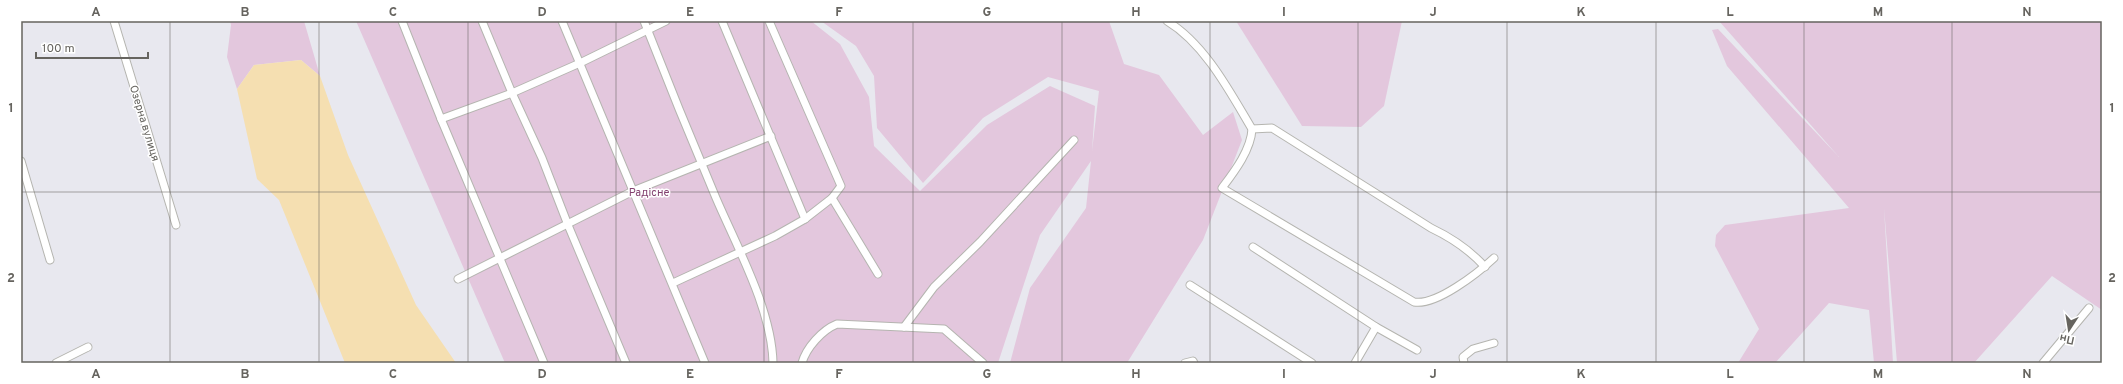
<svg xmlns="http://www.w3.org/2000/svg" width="2123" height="384" viewBox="0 0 2123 384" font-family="Overpass,sans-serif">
  <rect width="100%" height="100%" fill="#e8e8ef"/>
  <g fill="#e3c7dd">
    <path d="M230,21H304L320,76L301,60L254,65L237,89L227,57L231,25Z"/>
    <path d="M356,21H811L840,44L869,97L874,146L920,191L987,125L1050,86L1095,106L1092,151L1099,91L1048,77L983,118L923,183L877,128L874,76L856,46L821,21H1109L1124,64L1159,75L1203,135L1233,112L1242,140L1203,240L1127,363H1010L1030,288L1086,208L1091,161L1040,235L998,363H505Z"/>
    <path d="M1236,21H1402L1384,106L1361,127L1302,126Z"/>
    <path d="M1719,21H2102V310L2052,276L1974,363H1897L1884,208L1893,363H1874L1869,310L1829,303L1775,363H1738L1759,329L1715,246L1716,235L1725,225L1849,208L1727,66L1712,30L1718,29L1839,157Z"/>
  </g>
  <path fill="#f5dfb1" d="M301,60L320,76L348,155L416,305L456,363H345L279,200L257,179L237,89L254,65Z"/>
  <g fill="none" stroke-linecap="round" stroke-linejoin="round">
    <g stroke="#b5b5b0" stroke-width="9">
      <g id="street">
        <path d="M114,21L176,225"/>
        <path d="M402,21L441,119L544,363"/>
        <path d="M482,21L512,93L542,158L568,225L626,363"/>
        <path d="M562,21L705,363"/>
        <path d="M644,21C667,80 691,139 716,198C737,247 772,310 773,363"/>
        <path d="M722,21L805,219"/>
        <path d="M769,21L841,186L832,198L878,274"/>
        <path d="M1167,21C1205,44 1230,92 1252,129C1251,150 1234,172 1222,188L1414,302C1436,306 1478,273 1494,258"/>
        <path d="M441,119L512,93L580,63L666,21"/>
        <path d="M1252,129L1272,128L1431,228C1452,238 1469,249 1485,267"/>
        <path d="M21,161L50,260"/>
        <path d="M1253,247L1376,327L1417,350"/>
        <path d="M458,279L633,191L771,136"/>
        <path d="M673,283L775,236L805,219L832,198"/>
        <path d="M1190,285L1312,363"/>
        <path d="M904,327L934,287L980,242L1074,140"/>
        <path d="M56,363L88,347"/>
        <path d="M802,363C806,348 822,330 837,324L944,329L983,363"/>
        <path d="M1185,363L1193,361L1194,363"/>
        <path d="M1355,363L1376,327"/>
        <path d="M1464,363L1463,357L1473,349L1494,343"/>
        <path d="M2043,363L2089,308"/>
      </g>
    </g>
    <use href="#street" stroke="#fff" stroke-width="7"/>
  </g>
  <path fill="none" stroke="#66645f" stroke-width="1" stroke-opacity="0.55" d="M170,21V363M319,21V363M468,21V363M616,21V363M764,21V363M913,21V363M1062,21V363M1210,21V363M1358,21V363M1507,21V363M1656,21V363M1804,21V363M1952,21V363M21,192H2102"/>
  <g text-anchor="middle" stroke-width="3" stroke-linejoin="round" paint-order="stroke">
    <g font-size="11" fill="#66645f" stroke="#fff">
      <text transform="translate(145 123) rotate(73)" y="4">Озерна вулиця</text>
    </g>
    <g font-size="11" fill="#834170" stroke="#fff">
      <text x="649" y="196">Радісне</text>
    </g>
  </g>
  <rect width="2123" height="384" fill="none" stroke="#ffffff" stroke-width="44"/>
  <g transform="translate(2069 330) rotate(192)" stroke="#ffffff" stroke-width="3" paint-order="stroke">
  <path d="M0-3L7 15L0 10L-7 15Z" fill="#66645f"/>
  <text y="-6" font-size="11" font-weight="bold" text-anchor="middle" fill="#66645f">Пн</text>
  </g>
  <path d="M36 52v6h112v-6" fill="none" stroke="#66645f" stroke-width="2"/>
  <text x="42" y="52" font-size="12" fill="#66645f" stroke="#ffffff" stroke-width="3" paint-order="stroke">100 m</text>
  <rect x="22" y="22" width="2079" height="340" fill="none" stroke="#66645f" stroke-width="1.5"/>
  <g font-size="13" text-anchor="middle" font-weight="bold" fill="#66645f">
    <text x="96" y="16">A</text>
    <text x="245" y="16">B</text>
    <text x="393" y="16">C</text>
    <text x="542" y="16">D</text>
    <text x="690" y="16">E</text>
    <text x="839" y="16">F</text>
    <text x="987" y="16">G</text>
    <text x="1136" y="16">H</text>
    <text x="1284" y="16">I</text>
    <text x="1433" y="16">J</text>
    <text x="1581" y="16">K</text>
    <text x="1730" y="16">L</text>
    <text x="1878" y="16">M</text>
    <text x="2027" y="16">N</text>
    <text x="11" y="112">1</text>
    <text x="2112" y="112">1</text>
    <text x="11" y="282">2</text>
    <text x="2112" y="282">2</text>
    <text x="96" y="378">A</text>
    <text x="245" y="378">B</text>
    <text x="393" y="378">C</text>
    <text x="542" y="378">D</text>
    <text x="690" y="378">E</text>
    <text x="839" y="378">F</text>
    <text x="987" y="378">G</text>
    <text x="1136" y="378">H</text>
    <text x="1284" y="378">I</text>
    <text x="1433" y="378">J</text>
    <text x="1581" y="378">K</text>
    <text x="1730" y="378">L</text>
    <text x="1878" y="378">M</text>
    <text x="2027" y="378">N</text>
  </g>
</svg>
